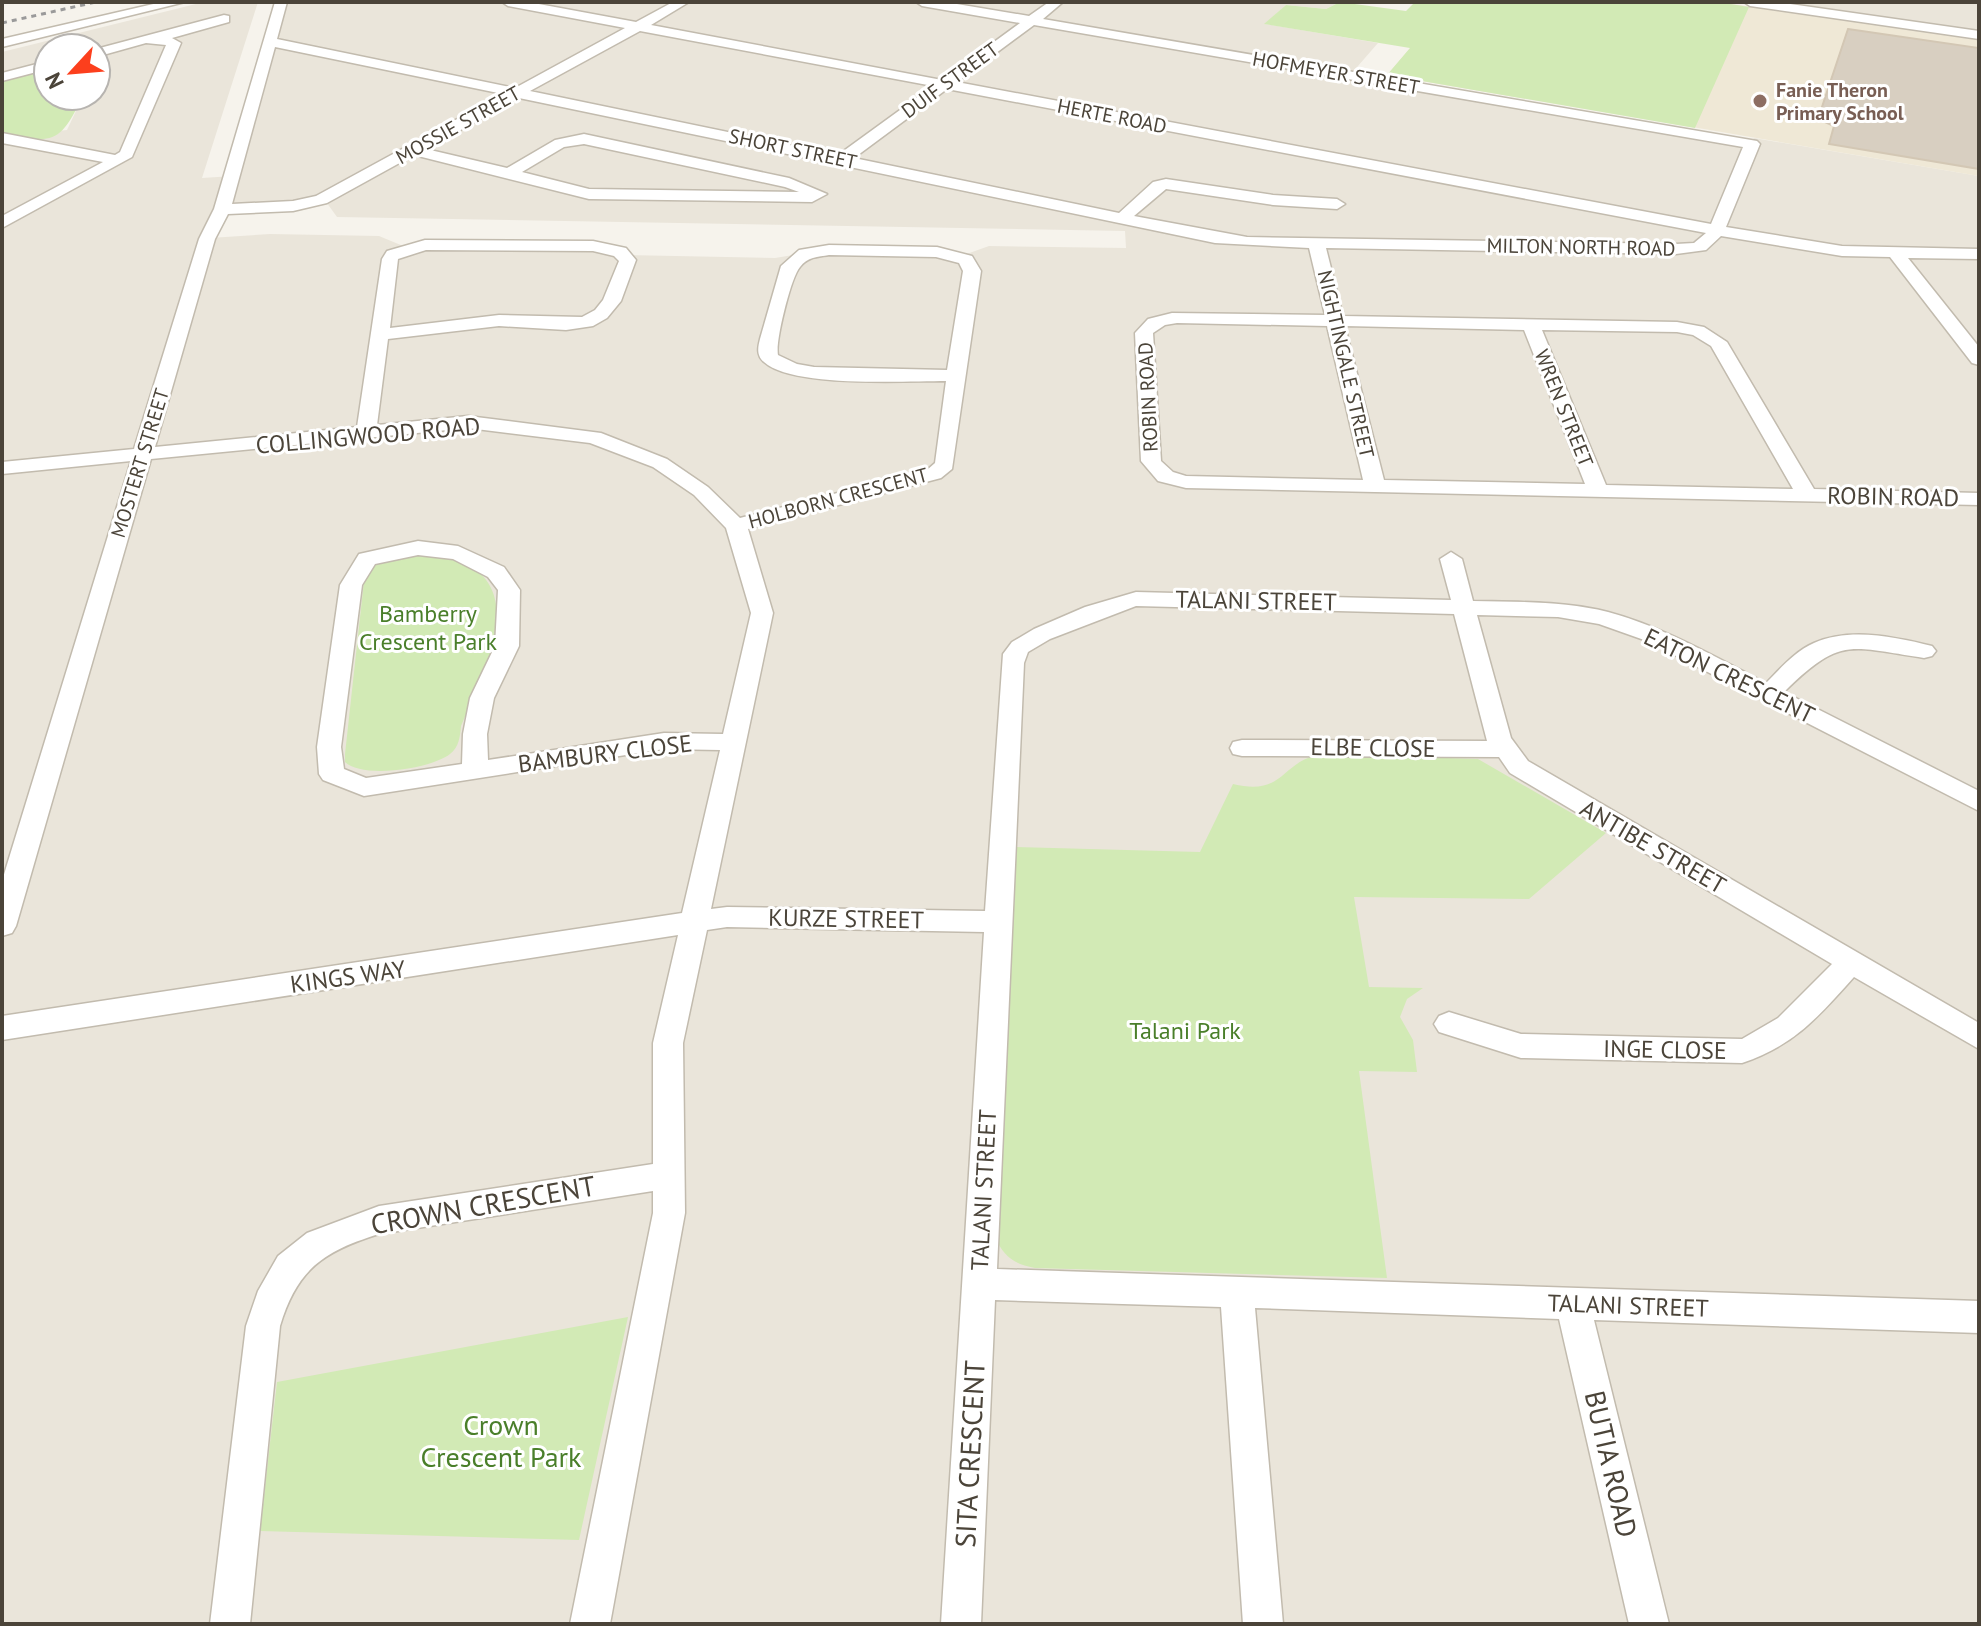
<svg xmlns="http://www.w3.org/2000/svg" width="1981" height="1626" viewBox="0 0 1981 1626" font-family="'PT Sans',sans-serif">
  <rect width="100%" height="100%" fill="#f6f3ec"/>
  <g fill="#eae5da" fill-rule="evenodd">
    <path d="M204,2H258L202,178L233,176L282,2H1340L1326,9L1286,5L1265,24L1378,43L1351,74L1750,143L1754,138L1979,176V1624H2V138L67,130L83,96H96L97,68L96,48H48V66L2,78V52ZM324,199L337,217L1125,231L1126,248L989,246L961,256L817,251L775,258L625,255L593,246L408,248L379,236L270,234L210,238L223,209Z"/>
    <path d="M1747,2H1979V35Z"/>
  </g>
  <path fill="#efe8d6" d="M1450,2H1718L1979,40V176L1387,75Z"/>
  <g fill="#d2eab5">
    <path d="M1340,2L1406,11L1415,2H1718L1749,7L1695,128L1387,75L1410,48L1264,24L1286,5L1326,9Z"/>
    <path d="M48,69V96H83C59,145 54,143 2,134V81Z"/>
    <path d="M411,553C427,555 446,555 460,561C531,590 481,678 461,726C460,737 459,747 450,754C431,769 362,779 345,762V754L365,572L372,563Z"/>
    <path d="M1323,754L1478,759L1606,833L1529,899L1354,897L1369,987L1423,988L1407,999L1400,1017L1413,1040L1417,1072L1359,1071L1387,1278L1035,1268C1014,1264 1004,1257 995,1237L1012,847L1200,852L1233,784C1286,797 1280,760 1323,754Z"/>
    <path d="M628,1317L579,1540L260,1531L277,1382Z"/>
  </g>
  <path fill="#d8cfc1" stroke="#d3c7b4" stroke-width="2" d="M1848,29L1979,48V169L1829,144L1834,126L1818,119Z"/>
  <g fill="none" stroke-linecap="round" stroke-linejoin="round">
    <g stroke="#c2bbae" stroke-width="3">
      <g id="street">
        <path d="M162,2H185L2,47V39Z"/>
        <path d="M275,2H287L277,39L515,88L625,28L508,6L502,2H528L636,22L673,2H689L651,25L942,80L1020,23L922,6L916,2H945L1029,16L1049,2H1063L1043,19L1757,141L1760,144L1726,227L1842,246L1979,249V259L1908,258L1979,347V365L1972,363L1890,257L1842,256L1721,236L1706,250L1676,254L1326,248L1343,316L1677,322L1704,327L1727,342L1814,489L1979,493V505L1186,488L1158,481L1141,461L1135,333L1148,319L1172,313L1325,315L1309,248L1215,243L519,98L426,149L507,168L555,140L584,134L789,178L827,194L812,202L589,199L414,155L327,203L293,211L228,214L215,239L155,447L357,427L382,259L387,251L425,240L593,241L626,248L636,260L621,301L607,318L593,326L566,330L499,326L388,339L377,425L468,416L601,433L667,459L708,487L740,518L927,470L935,463L946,381C906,381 792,388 764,362C756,355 758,347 760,339L781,266L799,250L829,245L937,247L972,256L981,271L952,469L941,478L748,529L773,613L711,909L727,907L985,911L1003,654L1012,642L1034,629L1085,607L1136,592L1451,600L1440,559L1451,552L1462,559L1473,601C1519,602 1564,601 1608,612C1664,627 1715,657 1766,683C1780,669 1795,651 1814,643C1850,627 1896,637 1932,646L1936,651L1932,656L1924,658C1849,647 1841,636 1784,692L1979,791V811L1647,641L1599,624L1558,617L1477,615L1511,738L1528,761L1979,1023V1049L1854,977C1818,1017 1795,1045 1742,1063L1521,1058L1439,1032L1434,1024L1439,1016L1449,1012L1521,1034L1742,1039L1778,1018L1832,964L1510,773L1499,757L1242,756L1233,754L1230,748L1233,742L1242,740L1487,741L1454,614L1136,606L1050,639L1028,652L1024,663L997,1269L1979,1301V1333L1594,1320L1669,1624H1629L1559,1319L1255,1308L1283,1624H1243L1221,1307L995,1300L981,1624H941L984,932L727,927L707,930L683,1043L685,1213L610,1624H570L653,1213V1191L379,1234C324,1251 297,1269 280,1326L250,1624H210L246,1326L258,1291L278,1256L307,1233L379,1206L653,1164V1043L678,935L2,1040V1016L682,913L720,750L664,749L364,796L323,780L319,774L317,747L340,585L359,554L418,541L458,546L504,567L520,590L519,646L494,698L487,734L488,760L664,733L723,734L751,613L726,528L694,495L653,467L590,443L468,428L151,459L16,926L12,933L2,936V881L131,461L2,474V462L134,449L199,239L214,209ZM1034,25L1743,147L1711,224L957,82ZM640,31L933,86L838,155L530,91ZM275,47L503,94L316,196L293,201L232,204ZM947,89L1706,233L1694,243L1676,244L1247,237L1134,216L1166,189L1273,205L1337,209L1345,204L1337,199L1273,195L1166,179L1153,182L1119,213L854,158ZM584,144L785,187L799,192L589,189L522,172L564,147ZM426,250L593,251L614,256L619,261L603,300L595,310L582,317L499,315L390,328L398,259ZM829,255L936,257L959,263L963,271L947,370L814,367L797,364L778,355C775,342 791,277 800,267C807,257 818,257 829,255ZM1177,323L1327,326L1363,480L1186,476L1173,472L1161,461L1153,333L1165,325ZM1345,326L1524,330L1585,484L1384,480ZM1542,330L1677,332L1693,335L1711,346L1793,489L1606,485ZM418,555L453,559L488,577L498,590L495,646L470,698L463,734L462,764L366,778L344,769L341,747L362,585L375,564Z"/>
        <path d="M1744,2H1777L1979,31V39L1750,6Z"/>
        <path d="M224,15L229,16V22L172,38L181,43L132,157L2,228V216L103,162L2,143V133L115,155L120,152L166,45L146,43L96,57V49Z"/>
        <path d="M48,61V69L2,81V73Z"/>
      </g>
    </g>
    <use href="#street" fill="#fff" fill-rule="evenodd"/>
    <path stroke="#9a9a9a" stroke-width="3" stroke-dasharray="5 5" stroke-linecap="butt" d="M2,23L96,2"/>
  </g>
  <circle fill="#8d6e63" stroke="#fff" stroke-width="3" cx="1760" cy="101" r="8"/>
  <g text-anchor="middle" stroke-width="6" stroke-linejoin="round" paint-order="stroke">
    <g font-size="20" fill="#4b4439" stroke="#fff">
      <text transform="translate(1336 73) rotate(10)" y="7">HOFMEYER STREET</text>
      <text transform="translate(950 80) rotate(-36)" y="7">DUIF STREET</text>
      <text transform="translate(1112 116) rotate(11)" y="7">HERTE ROAD</text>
      <text transform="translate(458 125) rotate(-29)" y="7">MOSSIE STREET</text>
      <text transform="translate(793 149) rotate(12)" y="7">SHORT STREET</text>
      <text transform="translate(1581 247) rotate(1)" y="7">MILTON NORTH ROAD</text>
      <text transform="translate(1346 364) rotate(77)" y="7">NIGHTINGALE STREET</text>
      <text transform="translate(1148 397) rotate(-93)" y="7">ROBIN ROAD</text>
      <text transform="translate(1564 408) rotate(68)" y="7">WREN STREET</text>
      <text transform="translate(140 463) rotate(-73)" y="7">MOSTERT STREET</text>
      <text transform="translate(838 498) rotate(-15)" y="7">HOLBORN CRESCENT</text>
    </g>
    <g font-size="20" font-weight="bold" fill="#785e54" stroke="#fff" text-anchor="start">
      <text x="1776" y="97">Fanie Theron<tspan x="1776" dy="23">Primary School</tspan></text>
    </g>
    <g font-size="24" fill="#4b4439" stroke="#fff">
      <text transform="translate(368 436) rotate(-5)" y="8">COLLINGWOOD ROAD</text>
      <text transform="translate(1893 497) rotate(1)" y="8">ROBIN ROAD</text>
      <text transform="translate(1256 601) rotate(1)" y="8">TALANI STREET</text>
      <text transform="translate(1729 676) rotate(26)" y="8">EATON CRESCENT</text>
      <text transform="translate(1373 748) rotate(1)" y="8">ELBE CLOSE</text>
      <text transform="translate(605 754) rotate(-7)" y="8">BAMBURY CLOSE</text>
      <text transform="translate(1653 847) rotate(30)" y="8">ANTIBE STREET</text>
      <text transform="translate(846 919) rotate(1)" y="8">KURZE STREET</text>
      <text transform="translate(348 977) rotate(-8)" y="8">KINGS WAY</text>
      <text transform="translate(1665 1050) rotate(1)" y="8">INGE CLOSE</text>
      <text transform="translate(984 1190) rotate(-87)" y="8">TALANI STREET</text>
      <text transform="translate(1628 1306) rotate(2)" y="8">TALANI STREET</text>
    </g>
    <g font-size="24" fill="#4a7f2a" stroke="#fff">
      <text x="428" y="622">Bamberry<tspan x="428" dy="28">Crescent Park</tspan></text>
      <text x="1185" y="1039">Talani Park</text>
    </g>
    <g font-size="28" fill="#4b4439" stroke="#fff">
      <text transform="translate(483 1205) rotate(-10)" y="10">CROWN CRESCENT</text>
      <text transform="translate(970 1454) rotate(-87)" y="10">SITA CRESCENT</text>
      <text transform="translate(1611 1464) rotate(77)" y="10">BUTIA ROAD</text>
    </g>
    <g font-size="28" fill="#4a7f2a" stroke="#fff">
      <text x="501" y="1435">Crown<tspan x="501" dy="32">Crescent Park</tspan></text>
    </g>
  </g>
  <rect width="1981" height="1626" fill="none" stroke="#4b4439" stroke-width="8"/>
  <g transform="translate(72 72) rotate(244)"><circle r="38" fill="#ffffff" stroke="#b7b4b0" stroke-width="2"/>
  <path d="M0-6L14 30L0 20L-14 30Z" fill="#fc3f1d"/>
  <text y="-12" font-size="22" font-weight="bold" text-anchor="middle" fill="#4b4439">N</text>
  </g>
</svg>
